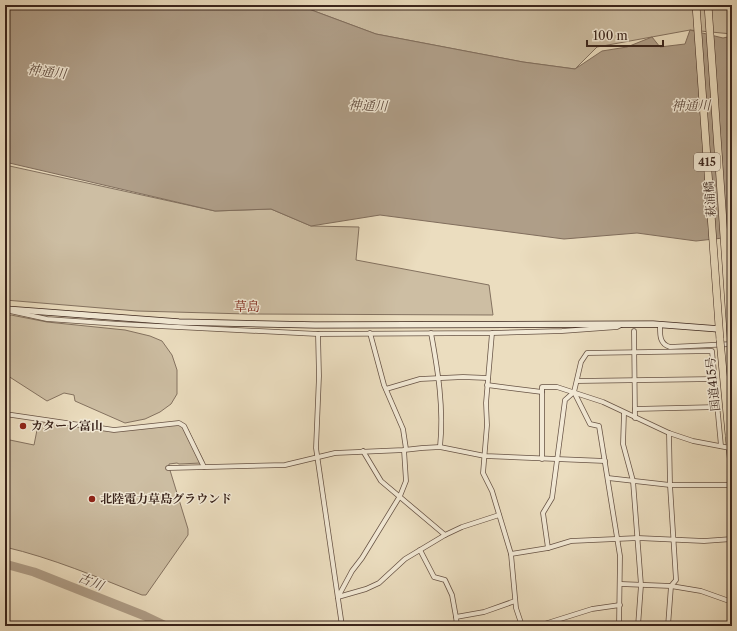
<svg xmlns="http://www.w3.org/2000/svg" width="737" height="631" viewBox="0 0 737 631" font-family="'Libre Caslon Text','Noto Serif JP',serif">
  <rect width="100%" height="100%" fill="#ebddbf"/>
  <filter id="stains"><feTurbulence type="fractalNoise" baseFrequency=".005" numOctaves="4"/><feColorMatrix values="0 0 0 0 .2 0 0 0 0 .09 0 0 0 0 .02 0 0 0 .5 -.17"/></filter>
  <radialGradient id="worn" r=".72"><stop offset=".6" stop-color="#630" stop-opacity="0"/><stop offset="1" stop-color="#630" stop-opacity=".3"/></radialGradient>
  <g fill="#cdbea3" stroke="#847260">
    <path d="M298,5H732V34L690,30L597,47L575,69L523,62L376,34Z"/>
    <path d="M5,165L215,211L271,209L311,226L359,227L356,260L489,285L493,315L247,314L137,311L5,300Z"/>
    <path d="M11,315L47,322L125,330L150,336L162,341L172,355L177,370V394L171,404L160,412L145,419L125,423L75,401L74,395L64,393L47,401L5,374V317Z"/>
    <path d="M39,420L116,431L179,424L187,428L204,462L201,463L179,464L177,463L169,464V467L188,529V535L146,595H142C97,577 52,558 5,547V439L34,445Z"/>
  </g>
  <path fill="#af9e88" stroke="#816e5d" d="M5,5H298L376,34L523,62L575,69L602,51L627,47L652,37L660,47L685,44L690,30L723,38L732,36V237L696,241L637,233L564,239L380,215L311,226L271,209L215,211L5,162Z"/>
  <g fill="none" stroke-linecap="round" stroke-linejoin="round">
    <path stroke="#af9e88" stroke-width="9" d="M5,564L34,572L145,616L166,626"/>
    <g stroke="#675345" stroke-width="5.5">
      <g id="street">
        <path d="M10,311L47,319L119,324L318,334"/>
        <path d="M660,325C660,334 659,344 670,347L732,344"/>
        <path d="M634,331L635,418"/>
        <path d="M370,333L384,385L403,429L406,449"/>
        <path d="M431,333C438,371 444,408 440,447"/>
        <path d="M492,333L486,403L487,425L483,473L492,491L511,554L516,608L522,626"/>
        <path d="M577,381L715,379"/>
        <path d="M487,385L542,392"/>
        <path d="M386,389L420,379L463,377L488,378"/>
        <path d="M574,392L590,424L599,426L620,556L619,626"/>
        <path d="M635,409L717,407"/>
        <path d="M624,413L623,444L633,481L641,585L638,626"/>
        <path d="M5,414L114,430L179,423L184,426L204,467"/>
        <path d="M363,451L381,481L445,535"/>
        <path d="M542,459V387H557L603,402L669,433L693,441L730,448"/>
        <path d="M168,468L285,465L335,453L404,450L422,448L440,447L485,456L605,461"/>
        <path d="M608,478L670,485H732"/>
        <path d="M548,548L543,513L552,498L565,400L574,392L581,362L587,353L712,351L721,446"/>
        <path d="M420,550L434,577L445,580L452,595L456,617L484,612L515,601"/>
        <path d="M511,554L548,548L571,541L638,538L704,541L732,539"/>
        <path d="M621,584L671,586L701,591L732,602"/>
        <path d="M338,597L366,589L379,583L405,559L445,535L462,527L499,515"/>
        <path d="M338,597L352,571L362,558L400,496L406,481L404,450"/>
        <path d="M456,617L457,626"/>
        <path d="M342,626L316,448L319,376L318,334L492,333L562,331L617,327L621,325"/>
        <path d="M390,626L396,625L397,626"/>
        <path d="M538,626L592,609L620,605"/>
        <path d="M668,626L671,586L676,580L670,485L669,433"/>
      </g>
    </g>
    <g stroke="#3b251c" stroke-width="7">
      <path id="secondary" d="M5,309L179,322L315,325L653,324L719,329"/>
    </g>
    <g stroke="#3b251c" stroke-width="8">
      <g id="highway">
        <path d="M696,5L720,340"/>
        <path d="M708,5L731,338"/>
        <path d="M729,435L732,470"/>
      </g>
    </g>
    <use href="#street" stroke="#f2e9d5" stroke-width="4"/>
    <use href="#secondary" stroke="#f2e9d5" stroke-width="5.5"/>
    <use href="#highway" stroke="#ebddbf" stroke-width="7"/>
    <g stroke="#3b251c" stroke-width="8" stroke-linecap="butt">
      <g id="highway-bridge">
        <path d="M731,338L732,353"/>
        <path d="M720,340L729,435"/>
      </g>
    </g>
    <use href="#highway-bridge" stroke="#ebddbf" stroke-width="7"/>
  </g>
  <g fill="#8f2418" stroke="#f2e9d5" stroke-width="1.5">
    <circle cx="23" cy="426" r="4"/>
    <circle cx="92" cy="499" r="4"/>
  </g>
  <g text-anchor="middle" stroke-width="3" stroke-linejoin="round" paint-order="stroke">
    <rect fill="#f2e9d5" stroke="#726054" stroke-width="1" x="694" y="153" width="26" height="18" rx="3"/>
    <g font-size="11" font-weight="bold" fill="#3b251c">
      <text x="707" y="166">415</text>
    </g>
    <g font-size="12" fill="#3b251c" stroke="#f2e9d5">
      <text transform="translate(710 199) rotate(-94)" y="4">萩浦橋</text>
      <text transform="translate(713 384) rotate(-96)" y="4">国道415号</text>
    </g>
    <g font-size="12" font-weight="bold" fill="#3b251c" stroke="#f2e9d5" text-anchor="start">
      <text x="31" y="430">カターレ富山</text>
      <text x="100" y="503">北陸電力草島グラウンド</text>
    </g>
    <g font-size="13" font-style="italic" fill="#5e493c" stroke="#f2e9d5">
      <text transform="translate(47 71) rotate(7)" y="5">神通川</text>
      <text transform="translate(368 105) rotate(2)" y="5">神通川</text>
      <text transform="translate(691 105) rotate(-1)" y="5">神通川</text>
      <text transform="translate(91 581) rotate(22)" y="5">古川</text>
    </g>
    <g font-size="13" fill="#7a1f14" stroke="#f2e9d5">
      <text x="247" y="311">草島</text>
    </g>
  </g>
  <rect width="737" height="631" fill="none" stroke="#ebddbf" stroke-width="20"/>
  <rect x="6" y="6" width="725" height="619" fill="none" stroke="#3b251c" stroke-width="2"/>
  <rect x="10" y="10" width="717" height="611" fill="none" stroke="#3b251c"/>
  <path d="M587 40v6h76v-6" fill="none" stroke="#3b251c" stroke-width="2"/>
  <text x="593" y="40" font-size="12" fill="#3b251c" stroke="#f2e9d5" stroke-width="3" paint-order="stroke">100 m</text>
  <rect width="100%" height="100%" filter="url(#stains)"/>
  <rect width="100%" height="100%" fill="url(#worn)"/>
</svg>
